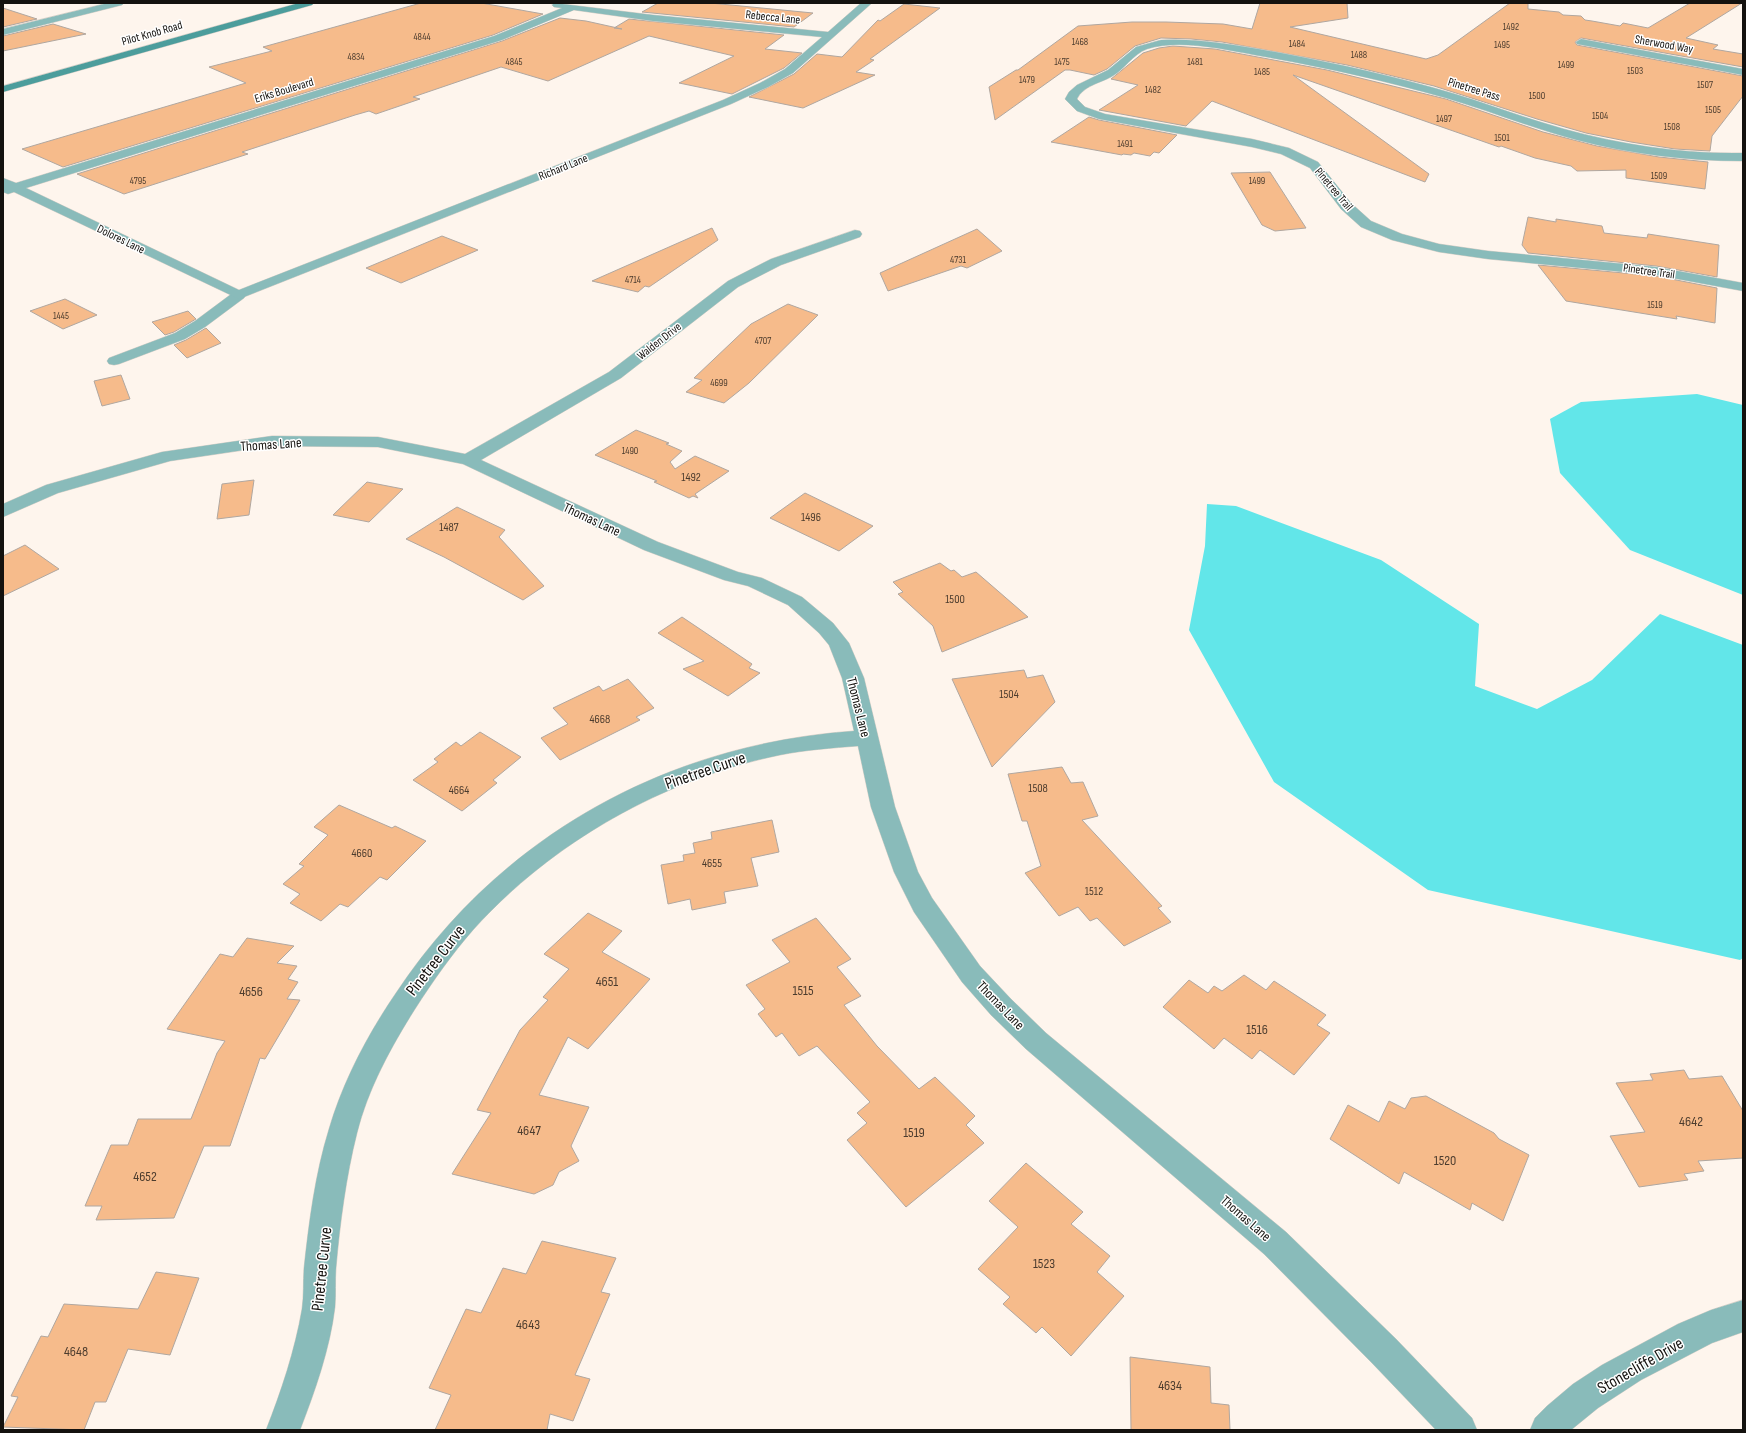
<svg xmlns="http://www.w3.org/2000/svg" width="1746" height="1433" viewBox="0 0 1746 1433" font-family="'Sofia Sans Condensed',sans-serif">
  <rect width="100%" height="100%" fill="#fef5ed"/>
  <g fill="#62e6e9">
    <path d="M1697,394L1743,405V595L1630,550L1560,473L1550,419L1581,402Z"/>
    <path d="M1207,504L1236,506L1381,560L1479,624L1475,686L1537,709L1592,680L1660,614L1743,645V958L1740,960L1428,890L1274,782L1189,630L1205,546Z"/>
  </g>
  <g fill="#f6bb8b" stroke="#b0a7a0">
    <path d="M421,3H481L543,14L493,35L63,167L22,149L246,83L209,67L272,51L263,47Z"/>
    <path d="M658,3H710L813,13L794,27L642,12Z"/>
    <path d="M1260,3H1347L1348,18L1290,27L1426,59L1438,55L1510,3H1528V9L1559,12L1563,15L1581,16L1585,20L1592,21L1620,26L1623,23L1648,28L1690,3H1742L1686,38L1718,45L1713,49L1743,54V67L1581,38L1575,42L1577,45L1743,76V96L1712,136L1710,151L1675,149L1631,142L1586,133L1537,119L1434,86L1347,65L1222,42L1191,39L1161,38L1135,46L1107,69L1094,75L1070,70H1065L995,120L989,87L1016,70H1018L1078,26L1132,22H1166L1223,24L1252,29Z"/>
    <path d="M904,4L940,8L870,59L874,60L856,72L875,75L803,108L749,97L794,74L817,54L842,57L878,20L880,21Z"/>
    <path d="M3,8L37,19L3,27Z"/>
    <path d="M560,18L586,21L622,29L614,28L629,19L784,35L765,49L802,53L784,68L732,94L679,83L734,56L649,36L548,81L501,67L413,97L420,99L376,114L369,111L355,115L242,152L248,154L124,194L77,174L502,41Z"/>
    <path d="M53,24L86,34L3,51V36Z"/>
    <path d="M1173,46L1215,49L1327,70L1446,99L1543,132L1597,146L1659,157L1708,162L1705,189L1626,178V170L1577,171L1571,166L1535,158L1501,146L1499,147L1293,75L1429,174L1425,182L1212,101L1186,126L1099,110L1138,85L1111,79L1143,53L1159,48Z"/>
    <path d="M1089,117L1099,120L1177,135L1159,153L1154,152L1150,156L1134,153L1131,155L1123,154L1122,155L1051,142Z"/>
    <path d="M1270,172L1306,228L1275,231L1262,225L1231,173Z"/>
    <path d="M1528,217L1556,222V219L1602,226L1604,233L1647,238L1648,234L1719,245L1717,277L1656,266L1528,253L1522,245Z"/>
    <path d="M712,228L718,240L649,287L645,286L638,292L592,281Z"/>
    <path d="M977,229L1002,251L967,268L961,266L888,291L880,273Z"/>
    <path d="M442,236L478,250L401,283L366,268Z"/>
    <path d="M1538,265L1656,276L1717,288L1715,323L1676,316L1677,319L1566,301Z"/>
    <path d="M65,299L97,315L63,329L30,311Z"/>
    <path d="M788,304L818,315L749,383L724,403L686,392L702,380L694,378L751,324Z"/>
    <path d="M188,311L196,319L174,332L165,335L152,322Z"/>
    <path d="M206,328L221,343L187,358L174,345L186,340Z"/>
    <path d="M121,375L130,399L102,406L94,381Z"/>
    <path d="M636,430L669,443L666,444L682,451L670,462L675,469L695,456L729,471L695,494L698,498L693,496L689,498L654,482L657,481L595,455Z"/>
    <path d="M254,480L249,515L217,519L222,484Z"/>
    <path d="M367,482L403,489L369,522L333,515Z"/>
    <path d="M805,493L873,526L839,551L770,518Z"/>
    <path d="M457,507L505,530L499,537L544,586L523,600L444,557L406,539Z"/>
    <path d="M25,545L59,569L3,596V556Z"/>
    <path d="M940,563L951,571L954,570L962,577L976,572L1028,617L942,652L933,626L898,594L903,592L893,582Z"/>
    <path d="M682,617L752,664L749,668L760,673L728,696L683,669L704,661L658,633Z"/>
    <path d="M1024,670L1027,678L1043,675L1055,702L992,767L952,679Z"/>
    <path d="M628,679L654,708L636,717L640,720L560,760L541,738L568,724L553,708L599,686L603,691Z"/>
    <path d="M480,732L521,757L493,780L497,783L462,811L413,780L438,762L434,759L456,742L461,746Z"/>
    <path d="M1062,767L1071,783L1083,782L1098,816L1082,820L1162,906L1158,908L1171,922L1124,946L1097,918L1090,921L1078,907L1059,916L1025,873L1041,866L1027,821H1022L1008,774Z"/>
    <path d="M339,805L392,828L395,826L426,841L387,880L380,877L348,907L340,904L321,921L290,903L300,894L283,884L304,866L299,864L328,835L314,827Z"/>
    <path d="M772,820L779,852L751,858L758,886L724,892L726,903L692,910L690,899L668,904L661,865L684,861L683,855L695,853L693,843L712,839L711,832Z"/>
    <path d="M588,913L622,931L602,952L650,979L588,1049L568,1037L539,1095L589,1107L571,1146L579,1161L559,1172L553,1185L534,1194L452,1174L491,1113L477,1110L520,1030L548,1000L543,997L569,969L544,954Z"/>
    <path d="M816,918L851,959L837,967L861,996L844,1005L877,1046L919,1089L935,1077L975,1116L966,1125L984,1143L906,1207L847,1140L867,1123L857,1113L870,1102L817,1046L799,1056L782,1033L776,1037L758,1014L765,1009L746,985L790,962L772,940Z"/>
    <path d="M247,938L294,946L277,963L297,966L288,979L298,982L287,999L300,1000L265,1059L260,1058L230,1146H204L174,1218L96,1220L102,1206H85L111,1145H128L138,1119H191L217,1053L225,1041L167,1029L220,954L233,957Z"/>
    <path d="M1244,975L1266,990L1274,981L1326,1015L1317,1025L1330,1033L1294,1075L1260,1050L1252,1059L1224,1038L1214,1049L1163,1007L1189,980L1208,993L1214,986L1222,991Z"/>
    <path d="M1684,1070L1689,1079L1722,1076L1743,1111V1158L1698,1161L1704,1171L1684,1174L1688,1180L1639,1187L1610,1136L1645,1132L1616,1083L1653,1080L1650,1074Z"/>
    <path d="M1426,1096L1494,1133L1499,1139L1529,1155L1503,1221L1472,1203L1470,1210L1404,1172L1399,1184L1330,1139L1348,1105L1379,1122L1389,1101L1405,1109L1411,1098Z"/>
    <path d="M1026,1163L1083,1212L1071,1224L1110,1256L1097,1272L1124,1296L1071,1356L1042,1327L1036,1333L1003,1304L1010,1297L978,1269L1018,1227L989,1201Z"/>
    <path d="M542,1241L616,1258L601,1292L610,1294L575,1375L590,1379L573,1421L550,1414L547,1430H435L451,1395L429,1388L466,1309L481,1313L503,1268L526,1274Z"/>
    <path d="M156,1272L199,1278L170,1355L128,1349L106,1402H95L84,1430L3,1427L18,1397L11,1396L41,1336L48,1337L64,1304L138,1309Z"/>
    <path d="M1130,1357L1210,1367L1211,1403L1229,1405L1230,1430H1131Z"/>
  </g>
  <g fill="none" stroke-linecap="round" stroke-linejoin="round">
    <g stroke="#d9d1c9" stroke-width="1">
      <path id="lane" d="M239,291L244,292L246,295L244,298L205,327L185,339L119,364L114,365L109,364L107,361L109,358L175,333L195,321L234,292Z"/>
    </g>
    <g stroke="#d9d1c9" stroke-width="1">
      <g id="street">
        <path d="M108,3H124L122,5L3,35V29Z"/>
        <path d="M554,3L653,15L828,32L861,3H872L793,73L768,87L731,104L239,299L14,192L8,194L3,192V178L16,183L494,36L562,8L554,7L552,5ZM574,10L653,21L822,37L785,69L760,83L723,100L239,290L26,188L502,40Z"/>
        <path d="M1581,39L1743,69V75L1577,44L1576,42Z"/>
        <path d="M1161,40C1202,38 1241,46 1281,53C1339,64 1398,77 1455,94C1491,105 1527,119 1564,129C1623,145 1682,154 1743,153V161C1686,161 1631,154 1577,140C1532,128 1490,111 1446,98C1383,80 1319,66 1255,55C1223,49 1178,39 1147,49C1133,54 1124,70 1111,77C1100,83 1083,86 1077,99L1085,107L1105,114L1252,139L1289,148L1318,162L1351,203L1371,221L1402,234L1439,244L1488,251L1656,267L1743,283V291L1656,275L1488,259L1439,252L1392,240L1361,227L1341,209L1310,168L1281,154L1252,147L1099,119L1077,111L1065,99L1069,92L1077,85L1108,70L1136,47Z"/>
        <path d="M855,230L860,231L862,234L860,237L781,265L738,287L621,378L481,460L658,542L738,572L762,578L802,597L833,623L849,643L864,678L895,807L918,872L932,898L980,966L1011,999L1046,1033L1286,1232L1396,1339L1472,1418L1477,1430H1436L1372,1363L1264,1254L1026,1049L991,1015L962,982L914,912L894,872L871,807L858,746C832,748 805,750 780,755C664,779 552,842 473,930C452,954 433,981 415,1009C391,1047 368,1089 357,1133C346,1177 340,1223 336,1268C335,1281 336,1294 335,1307C330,1349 315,1391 300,1430H266C281,1392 295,1350 302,1309C304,1295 303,1282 304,1268C309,1222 315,1174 329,1129C343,1081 368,1034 396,993C500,836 667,744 854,731L842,678L829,645L819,633L788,605L748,586L724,580L644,550L463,464L378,447L272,446L170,461L58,493L3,517V504L46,485L162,452L272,436L378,437L465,454L609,372L728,281L771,259Z"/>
        <path d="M1743,1300V1332L1712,1343L1641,1380L1598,1408L1571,1430H1530L1535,1418L1547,1406L1573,1384L1602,1365L1678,1324L1711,1310Z"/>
      </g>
    </g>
    <g stroke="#d9d1c9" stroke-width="1">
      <path id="secondary" d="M299,3H314L312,5L3,92V86Z"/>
    </g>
    <use href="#lane" fill="#89bbba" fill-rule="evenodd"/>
    <use href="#street" fill="#89bbba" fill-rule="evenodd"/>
    <use href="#secondary" fill="#4c9d9c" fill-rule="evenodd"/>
  </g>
  <g text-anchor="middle" stroke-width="3" stroke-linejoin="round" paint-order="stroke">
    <g font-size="10" fill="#4c3c2e">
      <text x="1511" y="30">1492</text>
      <text x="422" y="40">4844</text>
      <text x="1080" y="45">1468</text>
      <text x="1297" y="47">1484</text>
      <text x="1502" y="48">1495</text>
      <text x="1359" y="58">1488</text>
      <text x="356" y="60">4834</text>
      <text x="514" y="65">4845</text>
      <text x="1062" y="65">1475</text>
      <text x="1195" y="65">1481</text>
      <text x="1566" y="68">1499</text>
      <text x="1635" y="74">1503</text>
      <text x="1262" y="75">1485</text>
      <text x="1027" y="83">1479</text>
      <text x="1705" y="88">1507</text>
      <text x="1153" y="93">1482</text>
      <text x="1537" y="99">1500</text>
      <text x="1713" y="113">1505</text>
      <text x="1600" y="119">1504</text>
      <text x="1444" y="122">1497</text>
      <text x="1672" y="130">1508</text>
      <text x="1502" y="141">1501</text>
      <text x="1125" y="147">1491</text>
      <text x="1659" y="179">1509</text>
      <text x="138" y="184">4795</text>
      <text x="1257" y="184">1499</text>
      <text x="958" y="263">4731</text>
      <text x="633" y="283">4714</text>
      <text x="1655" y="308">1519</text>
      <text x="61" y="319">1445</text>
      <text x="763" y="344">4707</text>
      <text x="719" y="386">4699</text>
      <text x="630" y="454">1490</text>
    </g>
    <g font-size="12" fill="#14120f" stroke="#fff">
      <text transform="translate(773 17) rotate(6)" y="4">Rebecca Lane</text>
      <text transform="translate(152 33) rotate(-16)" y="4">Pilot Knob Road</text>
      <text transform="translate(1664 44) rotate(10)" y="4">Sherwood Way</text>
      <text transform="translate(1474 89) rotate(17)" y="4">Pinetree Pass</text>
      <text transform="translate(284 90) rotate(-17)" y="4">Eriks Boulevard</text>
      <text transform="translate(563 167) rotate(-22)" y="4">Richard Lane</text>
      <text transform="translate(1334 189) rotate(50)" y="4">Pinetree Trail</text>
      <text transform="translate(121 239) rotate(26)" y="4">Dolores Lane</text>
      <text transform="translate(1649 271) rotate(8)" y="4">Pinetree Trail</text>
      <text transform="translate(659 341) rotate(-38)" y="4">Walden Drive</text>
    </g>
    <g font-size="12" fill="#4c3c2e">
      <text x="691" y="481">1492</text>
      <text x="811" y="521">1496</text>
      <text x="449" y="531">1487</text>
      <text x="955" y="603">1500</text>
      <text x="1009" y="698">1504</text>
      <text x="600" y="723">4668</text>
      <text x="1038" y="792">1508</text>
      <text x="459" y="794">4664</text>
      <text x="362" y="857">4660</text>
      <text x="712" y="867">4655</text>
      <text x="1094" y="895">1512</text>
    </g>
    <g font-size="14" fill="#14120f" stroke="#fff">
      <text transform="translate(271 444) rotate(-4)" y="5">Thomas Lane</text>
      <text transform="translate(592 519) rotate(25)" y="5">Thomas Lane</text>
      <text transform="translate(859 707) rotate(76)" y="5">Thomas Lane</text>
      <text transform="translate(1001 1005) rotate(46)" y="5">Thomas Lane</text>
      <text transform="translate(1246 1218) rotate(41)" y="5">Thomas Lane</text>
    </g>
    <g font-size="14" fill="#4c3c2e">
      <text x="607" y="986">4651</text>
      <text x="803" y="995">1515</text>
      <text x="251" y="996">4656</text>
      <text x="1257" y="1034">1516</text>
      <text x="1691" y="1126">4642</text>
      <text x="529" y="1135">4647</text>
      <text x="914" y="1137">1519</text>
      <text x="1445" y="1165">1520</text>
      <text x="145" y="1181">4652</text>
      <text x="1044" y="1268">1523</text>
      <text x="528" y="1329">4643</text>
      <text x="76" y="1356">4648</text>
      <text x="1170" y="1390">4634</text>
    </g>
    <g font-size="17" fill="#14120f" stroke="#fff">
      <text transform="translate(705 770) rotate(-19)" y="6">Pinetree Curve</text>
      <text transform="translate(435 960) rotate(-52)" y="6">Pinetree Curve</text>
      <text transform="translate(321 1269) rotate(-84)" y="6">Pinetree Curve</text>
      <text transform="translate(1640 1365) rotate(-30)" y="6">Stonecliffe Drive</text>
    </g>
  </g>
  <rect width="1746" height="1433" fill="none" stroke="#14120f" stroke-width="8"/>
</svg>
